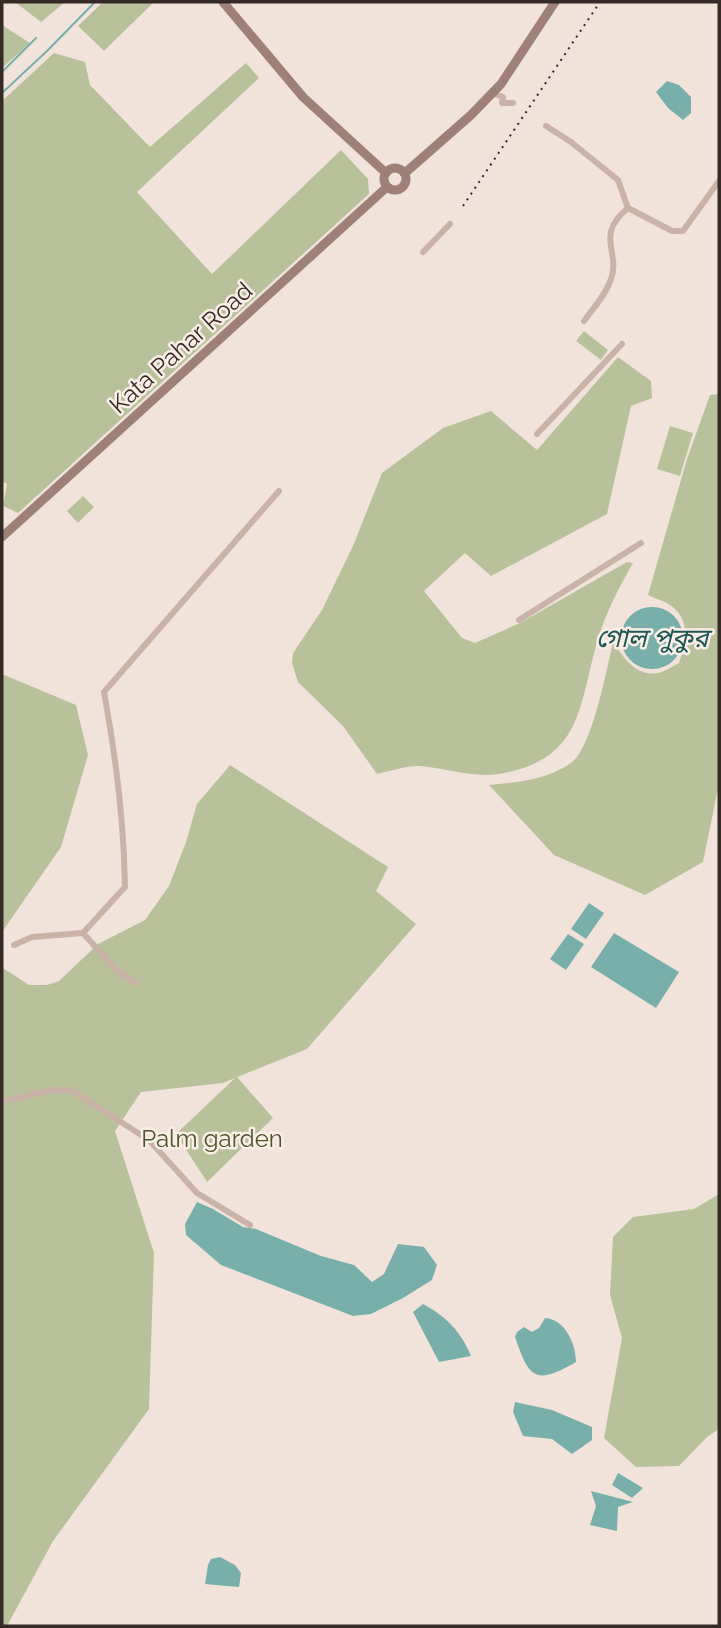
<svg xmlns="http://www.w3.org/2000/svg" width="721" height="1628" viewBox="0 0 721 1628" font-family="Raleway,'Noto Sans Bengali',sans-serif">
  <rect width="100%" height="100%" fill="#f2e3da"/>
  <g fill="#b9c19a">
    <path d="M15,2H65L41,22Z"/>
    <path d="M103,2H154L104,51L78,26Z"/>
    <path d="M2,25L30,43L2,68Z"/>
    <path d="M54,53L85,62L90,85L150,147L246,63L259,78L137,192L212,274L341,150L368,179L369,194L18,513L3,506L7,484L2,481V101Z"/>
    <path d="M584,331L608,350L601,360L576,341Z"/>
    <path d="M618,357L651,381L652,398L631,406L607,514L491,576L465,553L424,591L462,638L475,643L520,623L627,562L633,563C618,589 604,616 596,646C578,712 580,760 499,774C472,778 445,768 419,766C405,766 390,771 377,774L343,726L298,682L292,663L293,653L322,610L353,546L382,473L443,428L491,411L537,450Z"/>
    <path d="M719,394V792L717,793L703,862L645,895L554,855L489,785C518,782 547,780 571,763C592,749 607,668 613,642C623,657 636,677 658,673C664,672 673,666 679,663C685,644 691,624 674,608C668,602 656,599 648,595L687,459L710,395Z"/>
    <path d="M670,426L693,433L680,476L657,469Z"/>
    <path d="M83,496L94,507L78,523L67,511Z"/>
    <path d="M2,674L76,705L88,755L61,847L2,932Z"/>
    <path d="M230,765L388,867L376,891L416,924L307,1049L237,1077L273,1118L207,1182L176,1134L235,1078L223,1083L141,1092L115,1131L154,1253L149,1409L53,1541L7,1626H2V963L3,968L29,985H47L59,981L98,944L145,920L169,886L186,842L197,804Z"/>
    <path d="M719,1194V1429L707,1437L679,1466L636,1467L604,1438L622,1338L610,1295L613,1237L633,1217L694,1209Z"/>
  </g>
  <g fill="#78afab">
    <path d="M667,81L679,85L691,97V113L683,120L668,108L656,92Z"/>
    <circle cx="652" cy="638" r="31"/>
    <path d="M589,903L604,913L586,939L571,929Z"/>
    <path d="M614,933L679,972L656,1008L591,967Z"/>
    <path d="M568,934L584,944L566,970L550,959Z"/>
    <path d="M197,1202L213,1209L243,1227L256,1229L321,1256L354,1265L372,1282L384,1274L398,1244L424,1247L437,1265L432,1280L403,1298L371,1314L353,1316L221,1265L186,1235L185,1224Z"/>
    <path d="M423,1304C447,1317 461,1332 471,1356L439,1362L413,1312Z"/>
    <path d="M545,1318C565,1319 576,1344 576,1362C535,1386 529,1378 515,1337L517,1332L524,1327L532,1332L539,1328Z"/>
    <path d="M515,1402L552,1410L592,1427V1440L572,1454L552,1439L523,1436L513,1412Z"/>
    <path d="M618,1473L643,1488L632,1498L612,1485Z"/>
    <path d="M591,1491L633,1502L618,1507L617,1531L590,1525L596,1506Z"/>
    <path d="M220,1557L235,1565L241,1573L239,1587L205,1584L208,1565L211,1559Z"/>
  </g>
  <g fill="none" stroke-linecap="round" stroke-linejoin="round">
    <g stroke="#78afab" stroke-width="2">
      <path d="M2,72L36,38"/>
      <path d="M2,93L47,51L95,2"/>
    </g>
    <g stroke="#cab2a6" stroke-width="6">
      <path d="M492,93L503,97L502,103H513"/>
      <path d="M546,126L571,142L618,180L628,208"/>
      <path d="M628,208L672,231H683L719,181"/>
      <path d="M423,252L450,224"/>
      <path d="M584,321C593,308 606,295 611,279C621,252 594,236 628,208"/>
      <path d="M537,434L622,344"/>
      <path d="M519,620L641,543"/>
      <path d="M83,933L116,970L136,983"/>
      <path d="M14,945L32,937L83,933L125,887C124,821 116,757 104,692L279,491"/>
      <path d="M2,1101L54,1090H71L149,1140L197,1193L250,1225"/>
    </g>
    <g stroke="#9e8077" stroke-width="9">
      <path d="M223,2L303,97L386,173"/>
      <circle cx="395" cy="179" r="11"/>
      <path d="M405,173L471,115L501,84L555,2"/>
      <path d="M2,537L387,187"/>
    </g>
    <path stroke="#362a27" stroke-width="2" stroke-dasharray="2 5" stroke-linecap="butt" d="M463,206L600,2"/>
  </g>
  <g text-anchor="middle" stroke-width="5" stroke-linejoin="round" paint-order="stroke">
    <g font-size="24" fill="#362a27" stroke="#faeee6">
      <text transform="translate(181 348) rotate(-42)" y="8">Kata Pahar Road</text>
    </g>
    <g font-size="24" fill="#4b552a" stroke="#faeee6">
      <text x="212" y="1147">Palm garden</text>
    </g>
    <g font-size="26" font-style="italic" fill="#1c5854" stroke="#faeee6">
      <text x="652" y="647">গোল পুকুর</text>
    </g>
  </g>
  <rect width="721" height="1628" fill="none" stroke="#362a27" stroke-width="7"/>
</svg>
